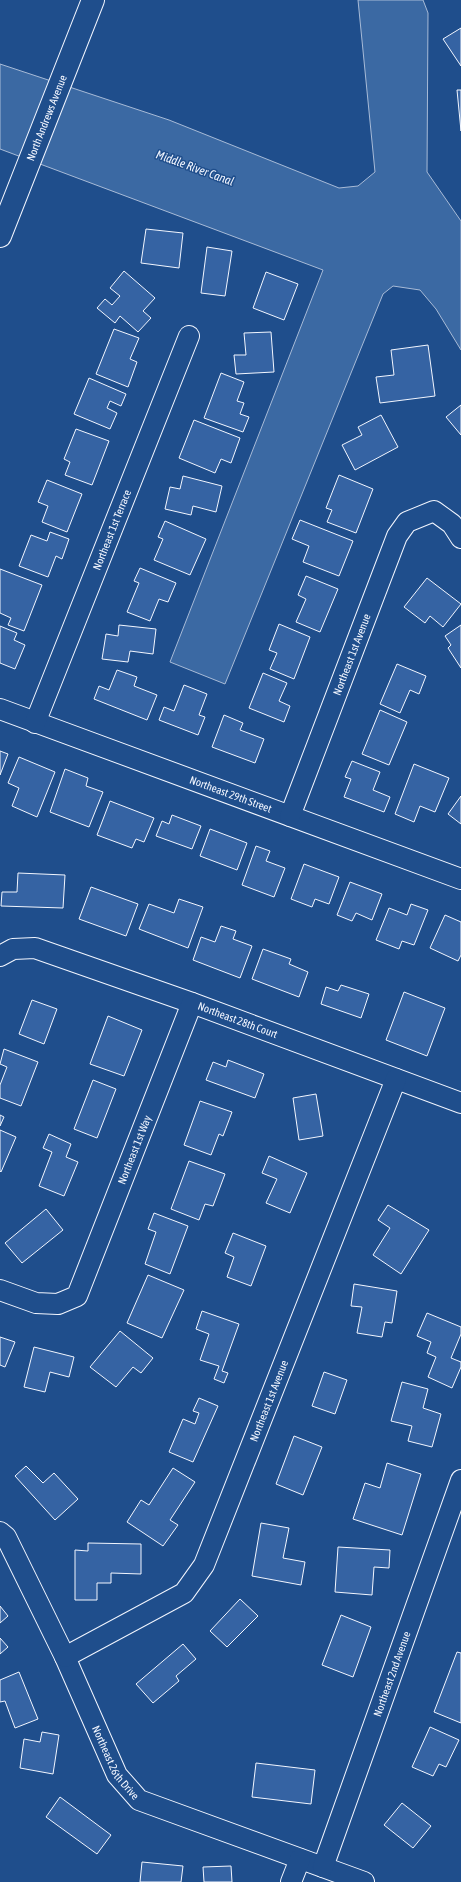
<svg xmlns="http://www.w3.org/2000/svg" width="461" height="1882" viewBox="0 0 461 1882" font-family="'Asap Condensed',sans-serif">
  <rect width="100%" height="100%" fill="#1f4e8c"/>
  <path fill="#3b69a3" stroke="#a8bbd7" d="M358,0H423L428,13L427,172L461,221V350L436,309L420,290L393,286L383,294L225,684L170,662L323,270L0,149V64L169,120L339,188L358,186L375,172Z"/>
  <g fill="#3563a3" stroke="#f2f6ff">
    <path d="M461,28V66L443,39Z"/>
    <path d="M457,90H461V131Z"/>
    <path d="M146,229L183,233L179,268L141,263Z"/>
    <path d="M207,247L232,251L225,296L201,293Z"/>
    <path d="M124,271L155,298L143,311L151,318L138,332L120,316L115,323L97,308L105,299L112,305L120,296L110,288Z"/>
    <path d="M266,272L298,284L284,320L253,308Z"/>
    <path d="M114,329L139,338L130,359L137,362L128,387L96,374Z"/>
    <path d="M271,332L274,372L236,374L234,355H246L244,333Z"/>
    <path d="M428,345L435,396L380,403L376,377L394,375L391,350Z"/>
    <path d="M221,373L244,382L237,401L244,403L240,414L249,417L243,432L204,418Z"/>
    <path d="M89,378L126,394L121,406L110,401L107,408L117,413L110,429L74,414Z"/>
    <path d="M461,405V435L446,417Z"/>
    <path d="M381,415L398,447L355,470L342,445L362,435L358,427Z"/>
    <path d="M194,420L240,438L231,463L221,459L215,473L179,458Z"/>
    <path d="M76,429L109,441L92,485L65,475L70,462L64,459Z"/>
    <path d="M339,475L373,489L356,533L327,522L332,510L326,508Z"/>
    <path d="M183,476L222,486L216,512L193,506L191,515L165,509L170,487L180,489Z"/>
    <path d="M47,480L82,494L67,532L42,522L48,506L38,502Z"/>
    <path d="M300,520L353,541L339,576L303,562L309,546L292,539Z"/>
    <path d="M165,521L206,539L190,575L154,560L163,539L158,537Z"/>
    <path d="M50,532L69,539L62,559L56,556L48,577L19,566L31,535L47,541Z"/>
    <path d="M140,568L176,583L168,602L159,599L150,621L127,612L139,583L134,581Z"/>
    <path d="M0,569L42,585L24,631L8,625L11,618L0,613Z"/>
    <path d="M306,576L338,589L320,632L296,622L306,599L298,595Z"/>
    <path d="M427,578L461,604L443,627L430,616L425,623L404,607Z"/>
    <path d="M279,624L310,637L294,679L270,669L277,653L269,650Z"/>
    <path d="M119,625L156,629L153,654L130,651L128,662L102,659L106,634L118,636Z"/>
    <path d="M461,625V668L448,648L451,645L445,636Z"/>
    <path d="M0,626L17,633L14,640L25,645L15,669L0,663Z"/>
    <path d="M397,664L426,676L419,694L410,690L400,713L380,704Z"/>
    <path d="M117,670L137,677L134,686L157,695L147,720L94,699L99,686L109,690Z"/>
    <path d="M263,673L287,683L279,701L290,706L284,722L249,708Z"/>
    <path d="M184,685L207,694L199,715L205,717L198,735L159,720L164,707L174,711Z"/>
    <path d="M380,710L407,722L389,765L362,754Z"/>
    <path d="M224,715L243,723L240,730L264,739L255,763L212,747Z"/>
    <path d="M0,751L8,754L0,775Z"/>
    <path d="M19,757L55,772L37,817L12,806L19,788L8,783Z"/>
    <path d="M352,761L380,772L373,790L390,797L384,812L344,797L351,779L345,777Z"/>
    <path d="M414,764L449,778L435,812L420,806L414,822L395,814Z"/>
    <path d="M65,769L88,778L86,786L103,792L89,827L50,812Z"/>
    <path d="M461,796V824L448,814Z"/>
    <path d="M110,801L154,818L144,842L136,839L132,848L97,835Z"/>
    <path d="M172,815L201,826L192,849L156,836L162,821L169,824Z"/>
    <path d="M210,829L247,843L237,870L200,856Z"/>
    <path d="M256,846L270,851L266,861L285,868L274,897L242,885Z"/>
    <path d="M304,864L339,877L329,904L315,899L312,907L291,899Z"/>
    <path d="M18,873L65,875L63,908L1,906L2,892H17Z"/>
    <path d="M350,882L382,894L372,920L356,913L352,921L337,915Z"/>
    <path d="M91,887L138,904L126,936L79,919Z"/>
    <path d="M179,899L203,907L188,948L139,929L149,904L174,913Z"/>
    <path d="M411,904L428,910L414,945L402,941L399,949L376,940L389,908L407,915Z"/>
    <path d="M445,915L461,922V955L458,961L430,948Z"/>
    <path d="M221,926L236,931L233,939L252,946L240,978L193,960L201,937L215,942Z"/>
    <path d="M263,949L291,959L289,964L308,972L299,997L252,979Z"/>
    <path d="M341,985L369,994L361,1018L321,1004L326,987L338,991Z"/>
    <path d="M404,992L445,1008L427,1056L386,1040Z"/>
    <path d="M32,1000L57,1009L44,1044L19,1034Z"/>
    <path d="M108,1016L142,1030L124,1076L90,1064Z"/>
    <path d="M4,1049L38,1062L21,1106L0,1098V1085L7,1067L0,1064Z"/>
    <path d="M228,1060L264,1074L255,1098L206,1080L213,1062L226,1067Z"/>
    <path d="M93,1080L116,1089L97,1138L74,1129Z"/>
    <path d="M316,1094L323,1136L299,1140L293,1098Z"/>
    <path d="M200,1101L232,1112L223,1136L219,1134L211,1155L184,1145Z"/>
    <path d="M0,1115L4,1117L0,1126Z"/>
    <path d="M0,1130L16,1137L1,1172L0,1171Z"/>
    <path d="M49,1134L71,1144L66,1157L78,1162L64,1196L39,1186L52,1152L43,1148Z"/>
    <path d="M269,1156L307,1173L290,1213L266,1203L277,1179L262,1173Z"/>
    <path d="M189,1161L225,1174L213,1206L205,1204L199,1220L171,1209Z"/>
    <path d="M388,1205L429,1230L401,1274L373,1255L390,1228L378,1220Z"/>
    <path d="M46,1209L63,1230L22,1263L5,1243Z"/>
    <path d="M154,1213L188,1226L170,1274L145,1264L156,1232L148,1229Z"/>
    <path d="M233,1233L266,1246L251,1286L227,1277L234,1257L225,1253Z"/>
    <path d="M148,1275L184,1290L162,1338L127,1323Z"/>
    <path d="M354,1284L397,1291L392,1323L385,1322L382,1337L357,1333L362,1307L351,1306Z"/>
    <path d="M202,1311L239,1324L222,1371L228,1373L224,1383L214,1379L219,1366L200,1360L209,1334L196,1329Z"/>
    <path d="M427,1313L461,1327V1334L451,1358L461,1362V1367L452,1388L428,1377L436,1357L427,1353L431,1342L417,1336Z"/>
    <path d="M120,1331L153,1358L141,1373L133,1367L116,1387L90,1367Z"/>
    <path d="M0,1337L15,1342L5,1367L0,1365Z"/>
    <path d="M34,1347L74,1357L69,1377L50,1372L45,1392L24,1387Z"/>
    <path d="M324,1372L347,1380L335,1414L312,1406Z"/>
    <path d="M402,1382L428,1389L423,1408L441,1414L432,1447L408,1441L412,1426L391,1421Z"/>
    <path d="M199,1398L218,1406L193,1462L169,1452L183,1419L195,1424L199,1413L193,1411Z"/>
    <path d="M294,1436L322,1447L303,1495L276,1484Z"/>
    <path d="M387,1463L421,1474L402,1535L353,1519L365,1483L380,1488Z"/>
    <path d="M26,1466L43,1483L54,1473L78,1499L55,1520L15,1476Z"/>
    <path d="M173,1468L195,1482L170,1520L178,1525L163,1546L127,1522L141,1500L149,1505Z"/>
    <path d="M261,1523L289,1528L283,1558L305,1562L301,1585L252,1576Z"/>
    <path d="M88,1543L141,1544V1574L111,1573V1583H97V1600H75V1550L88,1551Z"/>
    <path d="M338,1547L390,1550L389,1568L374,1567L372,1595L335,1592Z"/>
    <path d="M240,1599L258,1616L227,1647L210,1631Z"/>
    <path d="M0,1606L8,1616L0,1623Z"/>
    <path d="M341,1615L371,1627L353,1677L322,1665Z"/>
    <path d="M0,1638L8,1647L0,1654Z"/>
    <path d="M183,1644L196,1659L176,1676L179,1681L153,1703L136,1684Z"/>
    <path d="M457,1652L461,1653V1723L434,1712Z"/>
    <path d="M19,1672L38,1719L15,1728L5,1701L0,1702V1680Z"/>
    <path d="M430,1727L459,1740L446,1767L439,1764L433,1776L412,1767Z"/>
    <path d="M42,1732L59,1735L53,1774L20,1768L24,1739L40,1742Z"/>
    <path d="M256,1763L315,1770L311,1804L252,1797Z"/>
    <path d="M60,1797L111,1835L97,1854L46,1817Z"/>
    <path d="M402,1803L431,1826L413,1848L384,1825Z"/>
    <path d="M142,1862L183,1866L181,1882H140Z"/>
    <path d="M231,1866L232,1882H204L203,1867Z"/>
  </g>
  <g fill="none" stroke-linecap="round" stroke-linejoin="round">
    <g stroke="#f2f6ff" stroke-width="22">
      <g id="minor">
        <path id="s1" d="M0,709L461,879"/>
        <path id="s2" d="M35,723L189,336"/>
        <path id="s3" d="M290,816L397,536L407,522L434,511L452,524L461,538"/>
        <path id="s4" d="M0,956L13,949L35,948L192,1003L461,1103"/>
        <path id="s5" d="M0,1290L36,1303L58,1304L77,1296L192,1003"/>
        <path id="s6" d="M0,1532L6,1537L65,1657L117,1775L139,1800L364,1882"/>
        <path id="s7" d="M65,1657L184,1593L204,1565L396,1079"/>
        <path id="s8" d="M323,1867L461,1480"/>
        <path d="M291,1882L300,1859"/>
      </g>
    </g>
    <g stroke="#f2f6ff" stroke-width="24">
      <g id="major">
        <path id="s9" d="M0,236L93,0"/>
      </g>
    </g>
    <use href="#minor" stroke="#1f4e8c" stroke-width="20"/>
    <use href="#major" stroke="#1f4e8c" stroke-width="22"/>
  </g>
  <g text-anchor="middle" stroke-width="3" stroke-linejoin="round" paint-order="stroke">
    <g font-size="11" fill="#f2f6ff" stroke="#1f4e8c">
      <text dy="4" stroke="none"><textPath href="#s9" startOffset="127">North Andrews Avenue</textPath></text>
      <text dy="4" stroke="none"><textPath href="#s2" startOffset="208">Northeast 1st Terrace</textPath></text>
      <text dy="4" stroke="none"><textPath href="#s3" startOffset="173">Northeast 1st Avenue</textPath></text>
      <text dy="4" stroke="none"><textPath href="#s1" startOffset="246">Northeast 29th Street</textPath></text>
      <text dy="4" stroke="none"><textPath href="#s4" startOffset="252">Northeast 28th Court</textPath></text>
      <text dy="4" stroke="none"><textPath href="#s5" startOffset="238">Northeast 1st Way</textPath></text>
      <text dy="4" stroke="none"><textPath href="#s7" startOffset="346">Northeast 1st Avenue</textPath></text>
      <text dy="4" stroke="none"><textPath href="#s8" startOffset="205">Northeast 2nd Avenue</textPath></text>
      <text dy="4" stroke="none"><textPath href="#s6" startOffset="259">Northeast 26th Drive</textPath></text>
    </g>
    <g font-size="12" font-style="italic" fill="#f2f6ff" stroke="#1f4e8c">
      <text transform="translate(195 168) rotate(20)" y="4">Middle River Canal</text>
    </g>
  </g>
</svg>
